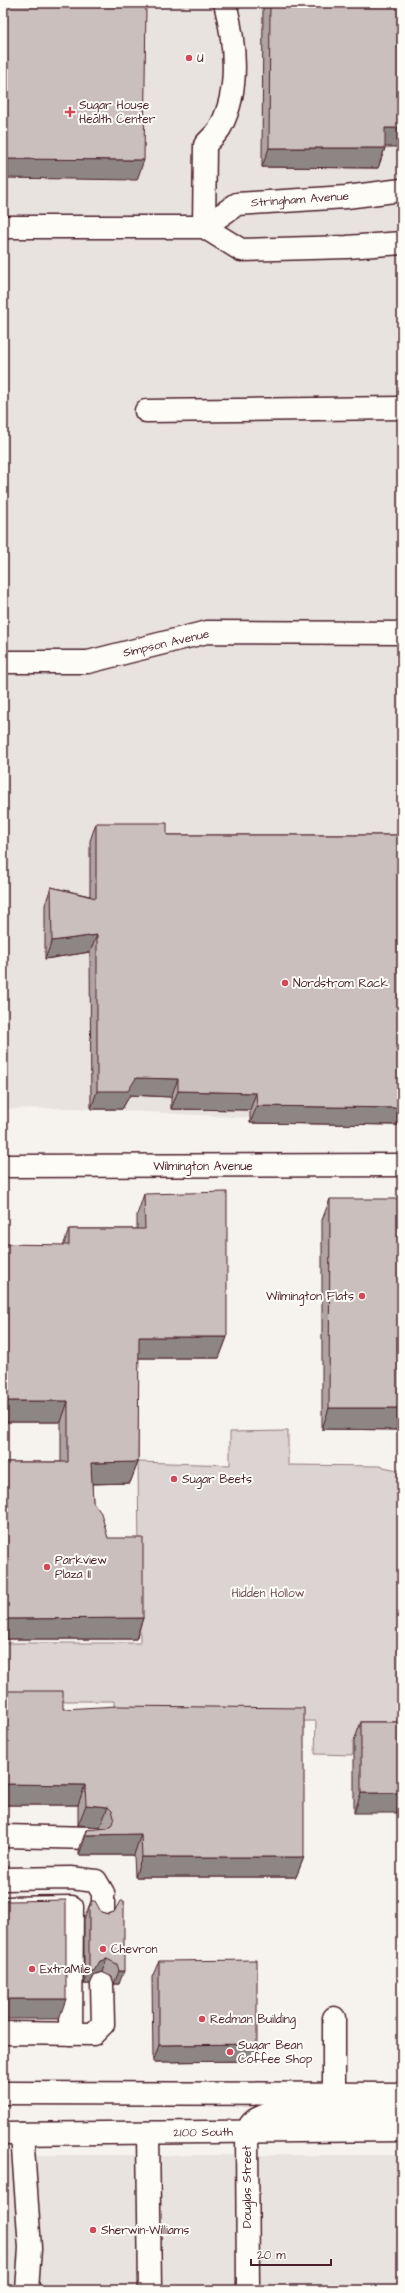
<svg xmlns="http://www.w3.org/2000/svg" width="405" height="2293" viewBox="0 0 405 2293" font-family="'Architects Daughter',sans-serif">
  <rect width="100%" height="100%" fill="#f6f3ef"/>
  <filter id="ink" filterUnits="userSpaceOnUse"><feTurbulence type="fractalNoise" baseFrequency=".025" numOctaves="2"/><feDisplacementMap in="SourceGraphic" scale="8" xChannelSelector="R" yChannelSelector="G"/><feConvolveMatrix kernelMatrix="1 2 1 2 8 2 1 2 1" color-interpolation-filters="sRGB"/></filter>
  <g filter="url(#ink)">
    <g fill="#e9e3e0">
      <path d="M3,3H402V1127L77,1108L3,1109Z"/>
      <rect x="3" y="2155" width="399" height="135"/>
    </g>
    <path fill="#dcd4d2" stroke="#937a7e" d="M288,1431V1465L379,1466L402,1471V1740L353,1741V1755L315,1754L316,1721L114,1723V1701H3V1643H140L138,1462L230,1465V1432Z"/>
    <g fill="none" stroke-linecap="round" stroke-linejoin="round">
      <g stroke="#4a1f2b" stroke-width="25">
        <g id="minor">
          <path d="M3,227H204L241,250L347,247L402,243"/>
          <path d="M204,227L205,145C210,139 218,133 221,126C240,89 235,42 225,3"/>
          <path d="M204,227L237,204L346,197L402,190"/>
          <path d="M146,411L402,408"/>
          <path d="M3,662H88L207,632L402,633"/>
          <path d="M3,1166L402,1165"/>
          <path d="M3,1836L94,1838"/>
          <path d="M3,1879L71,1878L96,1881L103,1893V1914"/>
          <path d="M3,1908L72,1907L71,2034"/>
          <path d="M334,2018V2094"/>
          <path d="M3,2033L93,2034L103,2024L102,1984"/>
          <path d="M247,2132L248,2290"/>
          <path d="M148,2133L150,2290"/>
          <path d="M22,2134L30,2248L27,2290"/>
        </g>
      </g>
      <g stroke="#4a1f2b" stroke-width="25">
        <g id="major">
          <path d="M3,2093L402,2094"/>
          <path d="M247,2132C251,2120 258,2118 269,2114L402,2113"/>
          <path d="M3,2134L402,2130"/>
        </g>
      </g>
      <use href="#minor" stroke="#fdfcf7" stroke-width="22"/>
      <use href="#major" stroke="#fdfcf7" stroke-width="22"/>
    </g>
    <g fill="#afa4a3" stroke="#4a1f2b">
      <path d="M263,3H402L385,148L378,168L262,167Z"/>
      <path d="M402,706V1115L398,1125L250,1123V1110L171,1109V1097L130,1095L122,1109H91L90,952L45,959V905L51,887L90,896V841L96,823L167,835H399V715Z"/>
      <path d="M144,1194L227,1337L219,1358H138V1462L130,1483L92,1484L93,1502L108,1538L143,1618L136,1639H3V1462H61V1422H3L69,1229H137V1215Z"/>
      <path d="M330,1199L402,1430L322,1429V1220Z"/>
      <path d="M3,1691L63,1709L304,1857L296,1877H135L134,1855H79V1850L86,1830L102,1829L100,1827L78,1825V1805H3Z"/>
      <path d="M361,1722H402L354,1813V1741Z"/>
      <path d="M91,1901L101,1912L108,1914L114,1912L124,1901L119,1984H114L112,1977L102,1972L95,1974L90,1984H84V1919Z"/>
      <path d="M159,1961L257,2044L251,2061L153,2062L152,1977Z"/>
    </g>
    <g fill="#8e8685" stroke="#4a1f2b">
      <path d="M385,128H402V147H378Z"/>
      <path d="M269,148H385L378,168L262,167Z"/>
      <path d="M3,159L144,160L137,180L3,178Z"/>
      <path d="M97,935L90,952L45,959L52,941Z"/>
      <path d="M136,1078L178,1079L171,1097L130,1095L122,1109H91L97,1091Z"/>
      <path d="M178,1091L256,1093L250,1110L171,1109Z"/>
      <path d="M257,1106L402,1108V1115L398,1125L250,1123Z"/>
      <path d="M139,1337H227L219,1358H131Z"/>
      <path d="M3,1401H68L61,1422H3Z"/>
      <path d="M329,1408H402V1430L322,1429Z"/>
      <path d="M138,1462L130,1483L84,1484L91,1463Z"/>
      <path d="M143,1618L136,1639H3V1619Z"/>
      <path d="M3,1784L85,1785L78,1805H3Z"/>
      <path d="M361,1793H402V1813H354Z"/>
      <path d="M86,1805L108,1807L100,1827L78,1825Z"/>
      <path d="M141,1834L134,1855H79L86,1835Z"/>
      <path d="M142,1857H304L296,1877H135Z"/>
      <path d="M107,1959L102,1972L95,1974L90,1984H84L89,1971L100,1961Z"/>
      <path d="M119,1971H124L119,1984H114Z"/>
      <path d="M3,1999H66L59,2019H3Z"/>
      <path d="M257,2044L251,2061L153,2062L159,2045Z"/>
    </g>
    <g fill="#cbbfbe" stroke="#4a1f2b">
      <path d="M3,3H146L144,160L3,159Z"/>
      <path d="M270,3H402V128H385V148H269Z"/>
      <path d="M96,823H167V835H402V1108L257,1106L256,1093L178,1091V1079L136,1078L128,1091H97V935L52,941L51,887L96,898Z"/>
      <path d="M227,1192V1337H139L138,1462L91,1463L93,1502L101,1513L108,1538H143V1618L3,1619V1462H68V1401H3V1244L69,1245V1229H145L144,1194Z"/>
      <path d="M330,1199H402V1408H329Z"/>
      <path d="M3,1691H63V1709L118,1706L304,1708V1857H142L141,1834L86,1835V1830L108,1828L112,1824L114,1817L112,1811L108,1807L86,1805L85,1785L3,1784Z"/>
      <rect x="361" y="1722" width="41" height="71"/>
      <path d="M3,1899L10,1901L66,1900V1999H3Z"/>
      <path d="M91,1901H95L101,1912L108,1914L114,1912L120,1901H124V1971H119L117,1964L107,1959L100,1961L94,1971H89V1906H91Z"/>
      <path d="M257,1960V2044L159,2045V1961Z"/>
    </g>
  </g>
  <g fill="#d1495b" stroke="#fdfcf7" stroke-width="1.5">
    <circle cx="189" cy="58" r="4"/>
    <path d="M68 106h4v4h4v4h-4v4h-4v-4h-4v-4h4z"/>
    <circle cx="285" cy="983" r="4"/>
    <circle cx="362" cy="1296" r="4"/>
    <circle cx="174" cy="1479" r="4"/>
    <circle cx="47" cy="1567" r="4"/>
    <circle cx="103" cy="1949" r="4"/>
    <circle cx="32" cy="1969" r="4"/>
    <circle cx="202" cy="2019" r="4"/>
    <circle cx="230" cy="2052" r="4"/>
    <circle cx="93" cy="2230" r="4"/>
  </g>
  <g text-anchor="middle" stroke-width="4" stroke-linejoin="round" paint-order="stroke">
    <g font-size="12" fill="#4a1f2b" stroke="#fdfcf7" text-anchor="start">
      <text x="197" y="62">U</text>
      <text x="79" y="109">Sugar House<tspan x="79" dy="14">Health Center</tspan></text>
      <text x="293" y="987">Nordstrom Rack</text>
      <text x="354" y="1300" text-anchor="end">Wilmington Flats</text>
      <text x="182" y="1483">Sugar Beets</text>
      <text x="55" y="1564">Parkview<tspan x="55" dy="14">Plaza II</tspan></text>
      <text x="111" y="1953">Chevron</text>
      <text x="40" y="1973">ExtraMile</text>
      <text x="210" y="2023">Redman Building</text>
      <text x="238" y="2049">Sugar Bean<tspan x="238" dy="14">Coffee Shop</tspan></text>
      <text x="101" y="2234">Sherwin-Williams</text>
    </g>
    <g font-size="12" fill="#4a1f2b" stroke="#fdfcf7">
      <text transform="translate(300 199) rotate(-4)" y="4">Stringham Avenue</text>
      <text transform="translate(166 643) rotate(-13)" y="4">Simpson Avenue</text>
      <text x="203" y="1170">Wilmington Avenue</text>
      <text transform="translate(203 2132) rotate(-1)" y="4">2100 South</text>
      <text transform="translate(247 2187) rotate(-90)" y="4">Douglas Street</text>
    </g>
    <g font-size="12" fill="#6e4c55" stroke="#fdfcf7">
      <text x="268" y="1597">Hidden Hollow</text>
    </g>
  </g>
  <rect width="405" height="2293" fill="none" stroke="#fdfcf7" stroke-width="16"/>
  <rect x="8" y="8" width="389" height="2277" fill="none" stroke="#4a1f2b" stroke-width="1.5" filter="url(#ink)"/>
  <path d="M251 2259v6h80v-6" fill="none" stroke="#4a1f2b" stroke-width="2"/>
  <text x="257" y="2259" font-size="12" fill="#4a1f2b" stroke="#fdfcf7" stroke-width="3" paint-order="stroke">20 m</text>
</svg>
